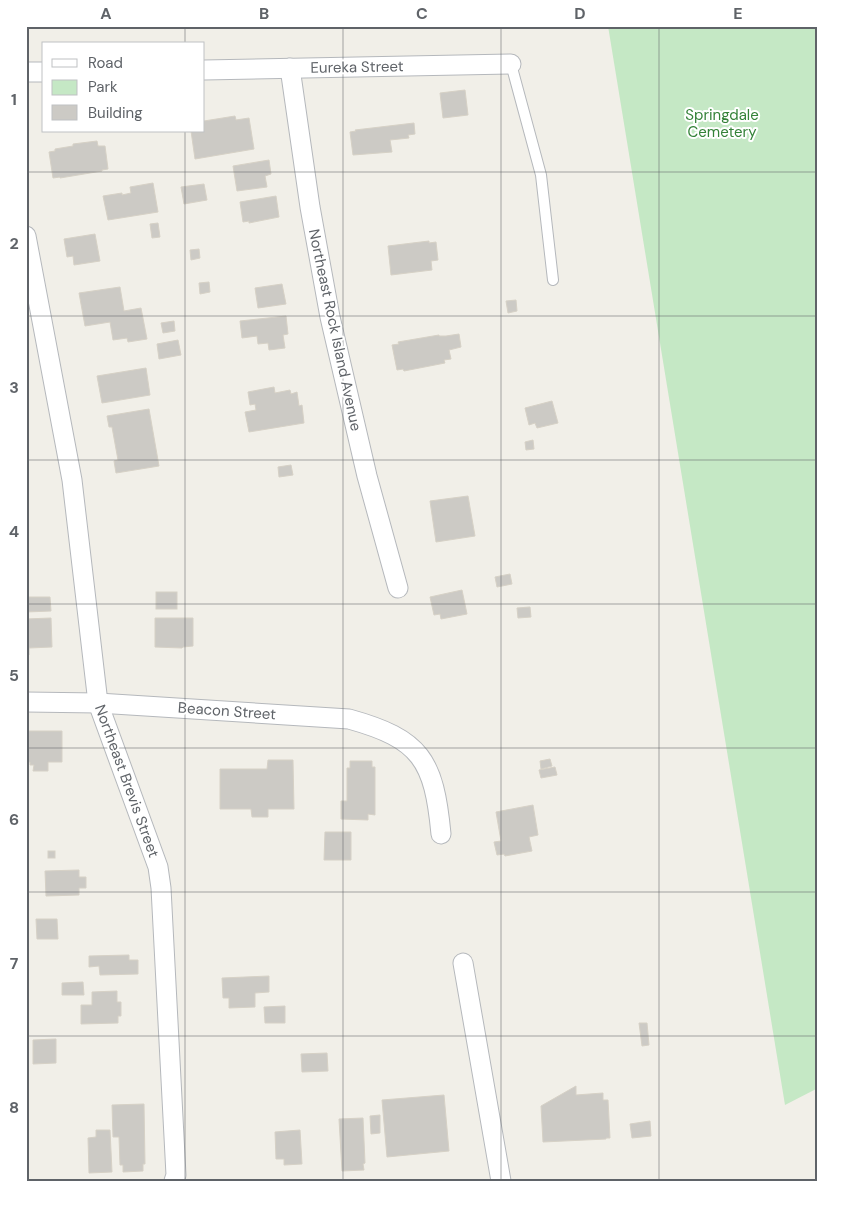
<svg xmlns="http://www.w3.org/2000/svg" width="844" height="1207" viewBox="0 0 844 1207" font-family="'DM Sans',sans-serif">
  <rect width="100%" height="100%" fill="#f1efe8"/>
  <path fill="#c5e8c5" d="M608,26H818V1088L785,1105Z"/>
  <g fill="#cccac5" stroke="#d6d1c6">
    <path d="M465,90L468,115L443,118L440,93Z"/>
    <path d="M235,116L236,120L249,118L254,149L195,159L191,131H204V121Z"/>
    <path d="M414,123L415,134L408,135L409,138L390,140L392,152L353,155L350,132L356,131L355,130Z"/>
    <path d="M97,141L98,146H105L108,169L102,170V171L60,178V177L53,178L49,152L55,151V149L73,146V144Z"/>
    <path d="M269,160L271,174L265,176L267,187L237,191L233,166Z"/>
    <path d="M153,183L158,212L108,220L103,196L122,193V195L131,193L130,187Z"/>
    <path d="M204,184L207,200L184,204L181,187Z"/>
    <path d="M276,196L279,217L249,223V221L243,222L240,202Z"/>
    <path d="M158,223L160,237L152,238L150,224Z"/>
    <path d="M95,234L100,261L74,265L73,256L67,257L64,239Z"/>
    <path d="M429,241V243L436,242L438,260L431,261L432,270L391,275L388,246Z"/>
    <path d="M199,249L200,258L191,260L190,250Z"/>
    <path d="M209,282L210,292L200,294L199,283Z"/>
    <path d="M282,284L286,304L258,308L255,288Z"/>
    <path d="M120,287L124,311L141,308L147,339L128,342L127,338L113,340L110,322L85,326L79,293Z"/>
    <path d="M516,300L517,311L508,313L506,301Z"/>
    <path d="M286,316L288,334L283,335L285,348L269,350L268,343L258,344L257,336L242,338L240,321Z"/>
    <path d="M174,321L175,331L163,333L161,323Z"/>
    <path d="M459,334L461,347L449,350L451,359L444,360L445,363L404,371L403,369L397,370L392,345L399,344L398,342L439,335V336H446Z"/>
    <path d="M178,340L181,355L159,359L157,344Z"/>
    <path d="M146,368L150,395L102,403L97,376Z"/>
    <path d="M274,387L275,393L290,390L291,394L297,392L299,406L302,405L304,423L249,432L245,412L256,410L255,404L250,405L248,392Z"/>
    <path d="M552,401L558,423L537,428L535,423L529,425L525,408Z"/>
    <path d="M149,409L159,466L116,473L114,461L118,460L112,427H109L107,416Z"/>
    <path d="M533,440L534,449L526,450L525,442Z"/>
    <path d="M291,465L293,475L279,477L278,467Z"/>
    <path d="M468,496L475,536L436,542L430,501Z"/>
    <path d="M510,574L512,584L497,587L495,577Z"/>
    <path d="M462,590L467,614L441,619L440,614L434,615L430,597Z"/>
    <rect x="156" y="592" width="21" height="17"/>
    <path d="M26,597H50L51,611L26,612Z"/>
    <path d="M530,607L531,617L518,618L517,608Z"/>
    <path d="M51,618L52,647L29,648V655H26V619Z"/>
    <path d="M155,618H193V646L183,647L182,648L155,647Z"/>
    <path d="M26,731H62V762H48V771H33L34,765H30V762H26Z"/>
    <path d="M550,759L552,766L541,769L540,761Z"/>
    <path d="M268,760H293L294,809H268V817H252L251,809H220V769H267Z"/>
    <path d="M350,761H372V767H375V815L368,814V820L341,819V801H347V768H350Z"/>
    <path d="M555,767L557,775L541,778L539,770Z"/>
    <path d="M533,805L538,835L529,837L532,851L505,856L504,854L497,855L494,842L501,841L496,812Z"/>
    <path d="M325,832H351V860H324Z"/>
    <rect x="48" y="851" width="7" height="7"/>
    <path d="M79,870V877H86V888H79V895L46,896L45,871Z"/>
    <path d="M36,919H57L58,939H37Z"/>
    <path d="M129,955V960H138V974L100,975L99,966L89,967V956Z"/>
    <path d="M269,976V992L255,993V1007L229,1008V998H223L222,978Z"/>
    <path d="M83,982L84,995H62V983Z"/>
    <path d="M117,991V1002H121V1016H118V1023L81,1024V1005H92V992Z"/>
    <path d="M285,1006V1023H265L264,1007Z"/>
    <path d="M639,1023H647L649,1045L642,1046Z"/>
    <path d="M56,1039V1063L33,1064V1040Z"/>
    <path d="M327,1053L328,1071L302,1072L301,1054Z"/>
    <path d="M576,1086V1095L603,1093V1100H608L610,1138H606V1139L543,1142L541,1106Z"/>
    <path d="M444,1095L449,1151L387,1157L382,1100Z"/>
    <path d="M144,1104L145,1164H143V1171L123,1172V1165H120L119,1137H113L112,1105Z"/>
    <path d="M380,1115V1133L371,1134L370,1116Z"/>
    <path d="M363,1118L365,1163L363,1164L364,1170L342,1171L339,1119Z"/>
    <path d="M650,1121L651,1136L632,1138L630,1124Z"/>
    <path d="M96,1130H110L112,1172L89,1173L88,1138L96,1137Z"/>
    <path d="M300,1130L302,1164L284,1165V1159H276L275,1132Z"/>
  </g>
  <g fill="none" stroke-linecap="round" stroke-linejoin="round">
    <g stroke="#b5b8bc" stroke-width="12">
      <path id="lane" d="M511,64L541,175L553,280"/>
    </g>
    <g stroke="#b5b8bc" stroke-width="21">
      <g id="street">
        <path d="M290,68L310,207L330,317L367,476L398,588"/>
        <path d="M204,70L511,64"/>
        <path d="M26,72H44"/>
        <path d="M26,236L72,480L98,703L158,867L161,888L176,1175L174,1181"/>
        <path d="M26,702L98,703L349,719C421,739 434,760 441,834"/>
        <path d="M463,963L501,1181"/>
      </g>
    </g>
    <use href="#lane" stroke="#fff" stroke-width="10"/>
    <use href="#street" stroke="#fff" stroke-width="19"/>
  </g>
  <path fill="none" stroke="#5f6368" stroke-width="1" stroke-opacity="0.55" d="M185,26V44M343,26V1181M501,26V1181M659,26V1181M185,131V1181M26,172H818M26,316H818M26,460H818M26,604H818M26,748H818M26,892H818M26,1036H818"/>
  <g text-anchor="middle" stroke-width="4" stroke-linejoin="round" paint-order="stroke">
    <g font-size="15" fill="#5f6368" stroke="#fff">
      <text transform="translate(357 67) rotate(-1)" y="5">Eureka Street</text>
      <text transform="translate(335 330) rotate(78)" y="5">Northeast Rock Island Avenue</text>
      <text transform="translate(227 711) rotate(4)" y="5">Beacon Street</text>
      <text transform="translate(127 781) rotate(70)" y="5">Northeast Brevis Street</text>
    </g>
    <g font-size="15" fill="#348238" stroke="#fff">
      <text x="722" y="120">Springdale<tspan x="722" dy="17">Cemetery</tspan></text>
    </g>
  </g>
  <rect width="844" height="1207" fill="none" stroke="#ffffff" stroke-width="55"/>
  <rect x="42" y="42" width="162" height="90" fill="#ffffff" stroke="#bfc1c3"/>
  <rect x="52" y="59" width="25" height="8" fill="#ffffff" stroke="#bfc1c3"/>
  <text x="88" y="68" font-size="15" fill="#5f6368">Road</text>
  <rect x="52" y="80" width="25" height="15" fill="#c5e8c5" stroke="#bfc1c3"/>
  <text x="88" y="92" font-size="15" fill="#5f6368">Park</text>
  <rect x="52" y="105" width="25" height="15" fill="#cccac5" stroke="#bfc1c3"/>
  <text x="88" y="118" font-size="15" fill="#5f6368">Building</text>
  <rect x="28" y="28" width="788" height="1152" fill="none" stroke="#5f6368" stroke-width="2"/>
  <g font-size="16" text-anchor="middle" font-weight="bold" fill="#5f6368">
    <text x="106" y="19">A</text>
    <text x="264" y="19">B</text>
    <text x="422" y="19">C</text>
    <text x="580" y="19">D</text>
    <text x="738" y="19">E</text>
    <text x="14" y="105">1</text>
    <text x="14" y="249">2</text>
    <text x="14" y="393">3</text>
    <text x="14" y="537">4</text>
    <text x="14" y="681">5</text>
    <text x="14" y="825">6</text>
    <text x="14" y="969">7</text>
    <text x="14" y="1113">8</text>
  </g>
</svg>
